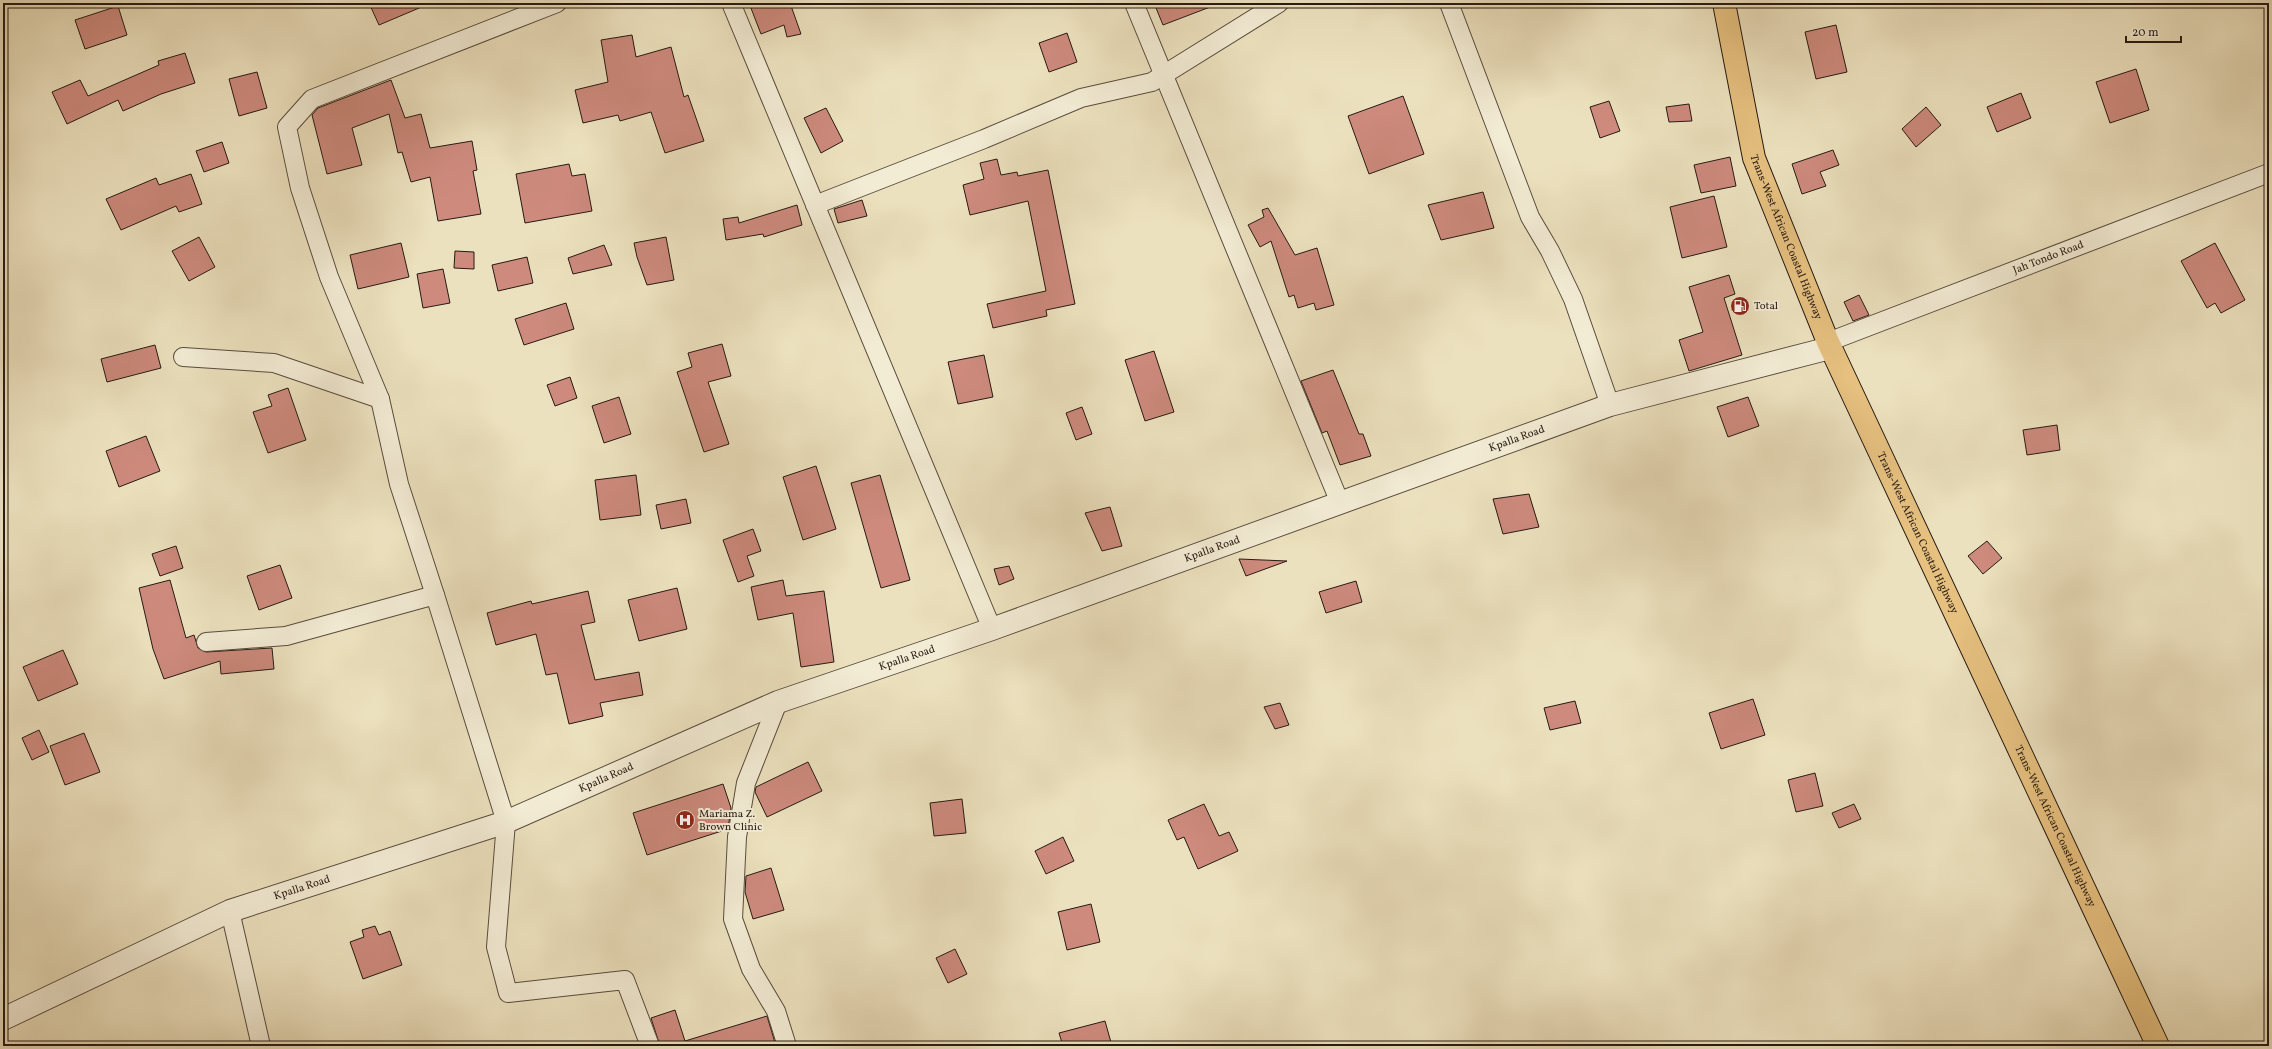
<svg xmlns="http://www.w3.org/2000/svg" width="2272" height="1049" viewBox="0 0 2272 1049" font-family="Vollkorn,serif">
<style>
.building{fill:#cd8a7d;stroke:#271a12}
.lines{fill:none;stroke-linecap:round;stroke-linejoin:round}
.minor-casing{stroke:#584c3d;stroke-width:20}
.tertiary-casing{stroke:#584c3d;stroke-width:24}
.trunk-casing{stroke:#271a12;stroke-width:24}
.minor{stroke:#f3ecd5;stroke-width:18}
.tertiary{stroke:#f3ecd5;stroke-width:22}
.trunk{stroke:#e6c07f;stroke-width:22}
.labels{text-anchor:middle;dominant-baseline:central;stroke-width:4;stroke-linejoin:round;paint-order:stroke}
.street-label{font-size:11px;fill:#271a12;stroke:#f3ecd5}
.poi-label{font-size:11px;fill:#271a12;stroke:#f3ecd5;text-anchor:start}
</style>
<rect width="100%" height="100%" fill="#ece1be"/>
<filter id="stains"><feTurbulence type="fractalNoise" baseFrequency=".005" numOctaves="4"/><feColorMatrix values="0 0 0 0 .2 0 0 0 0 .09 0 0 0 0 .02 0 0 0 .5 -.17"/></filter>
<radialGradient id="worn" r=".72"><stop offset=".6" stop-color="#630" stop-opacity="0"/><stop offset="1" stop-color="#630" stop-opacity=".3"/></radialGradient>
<path class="building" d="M 369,3 L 431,3 L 379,25 Z
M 749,3 L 790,3 L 801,34 L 787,37 L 784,25 L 761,34 Z
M 1154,3 L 1218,3 L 1218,4 L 1163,25 Z
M 118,6 L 127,35 L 85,49 L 75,20 Z
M 1836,25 L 1847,72 L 1816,79 L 1805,32 Z
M 1067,33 L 1077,62 L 1049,72 L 1039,43 Z
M 632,35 L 636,57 L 671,47 L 684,97 L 688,95 L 704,141 L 665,153 L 651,112 L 620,121 L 618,115 L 583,123 L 575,90 L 608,82 L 601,40 Z
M 185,53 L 195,83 L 161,94 L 123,111 L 118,100 L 67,124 L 52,92 L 80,80 L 88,96 L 159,65 L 158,61 Z
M 2136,69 L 2149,110 L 2110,123 L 2096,82 Z
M 257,72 L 267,108 L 239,116 L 229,79 Z
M 391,80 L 405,118 L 421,114 L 430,148 L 472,141 L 477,170 L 473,171 L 481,214 L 438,221 L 430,177 L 411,182 L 402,152 L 398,153 L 389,114 L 352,128 L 362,165 L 327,174 L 312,115 L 318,108 Z
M 2021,93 L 2031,118 L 1997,132 L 1987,107 Z
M 1403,96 L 1424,154 L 1369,174 L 1348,116 Z
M 1609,101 L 1620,131 L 1600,138 L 1590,107 Z
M 1689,104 L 1692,121 L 1669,122 L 1666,107 Z
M 1926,107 L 1941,125 L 1916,147 L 1902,129 Z
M 826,108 L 843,141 L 821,153 L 804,118 Z
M 222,142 L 229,163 L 204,172 L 196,151 Z
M 1833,150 L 1839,165 L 1820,172 L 1826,186 L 1802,194 L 1792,164 Z
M 1730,157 L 1736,186 L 1701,193 L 1694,165 Z
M 997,159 L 1001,175 L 1017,172 L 1018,176 L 1048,170 L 1075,304 L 1046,310 L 1047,316 L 993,328 L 987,304 L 1046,291 L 1028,201 L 970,215 L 963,185 L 984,179 L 980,163 Z
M 569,164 L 572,176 L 585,174 L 592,211 L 525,223 L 516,174 Z
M 191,174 L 202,204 L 179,212 L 176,206 L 121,230 L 106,199 L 156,178 L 159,185 Z
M 1483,192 L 1494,228 L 1441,240 L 1428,205 Z
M 1714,196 L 1727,247 L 1682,258 L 1670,207 Z
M 862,200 L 867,216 L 838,223 L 834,209 Z
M 797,205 L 802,225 L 764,237 L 763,234 L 726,240 L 723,219 L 738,217 L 739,223 Z
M 1268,208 L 1295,255 L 1317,248 L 1334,305 L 1316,310 L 1314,303 L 1298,308 L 1294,295 L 1289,297 L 1271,241 L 1260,247 L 1248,225 L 1264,217 L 1262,210 Z
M 199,237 L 215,267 L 189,281 L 172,251 Z
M 666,237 L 674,280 L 647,285 L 637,257 L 634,243 Z
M 401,243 L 409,277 L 358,289 L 350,255 Z
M 2215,243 L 2245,300 L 2221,313 L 2215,303 L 2207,308 L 2181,261 Z
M 604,245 L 612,265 L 573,274 L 568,258 Z
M 455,251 L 474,252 L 474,269 L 454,268 Z
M 527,257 L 533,283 L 498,291 L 492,265 Z
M 443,269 L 450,303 L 423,308 L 417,274 Z
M 1729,275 L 1735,294 L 1724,298 L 1742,355 L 1689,371 L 1679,340 L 1703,332 L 1689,287 Z
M 1859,295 L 1869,315 L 1853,321 L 1844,302 Z
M 566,303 L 574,329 L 524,345 L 515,319 Z
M 722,344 L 731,376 L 708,382 L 729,444 L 704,452 L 677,372 L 692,367 L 688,353 Z
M 155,345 L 161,368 L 107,382 L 101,359 Z
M 1154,351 L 1174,412 L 1145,421 L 1125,360 Z
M 984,355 L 993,397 L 958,404 L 948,362 Z
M 1333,370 L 1359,434 L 1363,434 L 1371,456 L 1340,465 L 1327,431 L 1322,433 L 1301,381 Z
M 570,377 L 577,398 L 555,406 L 547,385 Z
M 288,388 L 306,440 L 268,453 L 253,412 L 272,406 L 268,395 Z
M 619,397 L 631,434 L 604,443 L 592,406 Z
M 1748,397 L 1759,426 L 1728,437 L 1717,407 Z
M 1082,407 L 1092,434 L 1076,440 L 1066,413 Z
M 2057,425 L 2060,450 L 2027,455 L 2023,430 Z
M 146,436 L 160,471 L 119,487 L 106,451 Z
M 816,466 L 836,529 L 803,540 L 783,477 Z
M 636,475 L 641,515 L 600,520 L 595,480 Z
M 880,475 L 910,580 L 881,588 L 851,483 Z
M 1529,494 L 1539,527 L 1503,534 L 1493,499 Z
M 686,499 L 691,523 L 661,529 L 656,505 Z
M 1110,507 L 1122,546 L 1102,551 L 1085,513 Z
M 753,529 L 761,551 L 747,556 L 754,576 L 738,582 L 723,540 Z
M 1987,541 L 2002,558 L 1983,574 L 1968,556 Z
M 176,546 L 183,568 L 160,576 L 152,554 Z
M 1239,559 L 1287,561 L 1246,576 Z
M 280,565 L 292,598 L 259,610 L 247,576 Z
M 1009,566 L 1014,579 L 999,585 L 994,569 Z
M 170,580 L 186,638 L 194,635 L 198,648 L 206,652 L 272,648 L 274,669 L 221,674 L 220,661 L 164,679 L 153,649 L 139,588 Z
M 783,580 L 786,596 L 824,591 L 834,662 L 801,667 L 793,613 L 758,620 L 751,587 Z
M 1356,581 L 1362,602 L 1326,613 L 1319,592 Z
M 677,588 L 687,629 L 639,641 L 628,600 Z
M 588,591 L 595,622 L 581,625 L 595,680 L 639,672 L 643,695 L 600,703 L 603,716 L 569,724 L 557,673 L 546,675 L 536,634 L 496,645 L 487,613 L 531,601 L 532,604 Z
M 63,650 L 78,684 L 38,701 L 23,667 Z
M 1753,699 L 1765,735 L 1721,749 L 1709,713 Z
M 1575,701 L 1581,723 L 1550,730 L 1544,708 Z
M 1280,703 L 1289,725 L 1275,729 L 1264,707 Z
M 39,730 L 49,752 L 32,760 L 22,738 Z
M 84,733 L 100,772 L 65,785 L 50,746 Z
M 808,762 L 822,791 L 767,817 L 755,792 L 756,787 Z
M 1815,773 L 1823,806 L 1796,812 L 1788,780 Z
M 723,784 L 731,808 L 728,829 L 647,855 L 633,813 Z
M 962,799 L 966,833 L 934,836 L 930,803 Z
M 1204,804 L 1219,836 L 1229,832 L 1238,851 L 1198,869 L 1184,837 L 1177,840 L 1168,820 Z
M 1854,804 L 1861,819 L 1839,828 L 1832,813 Z
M 1063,837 L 1074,861 L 1046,874 L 1035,851 Z
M 771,868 L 784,910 L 753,919 L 745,892 L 746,876 Z
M 1091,904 L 1100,942 L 1067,950 L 1058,912 Z
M 375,926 L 379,935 L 390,931 L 402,965 L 363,979 L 350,942 L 364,937 L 362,930 Z
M 955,949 L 967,974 L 948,983 L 936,958 Z
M 675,1010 L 685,1041 L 767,1016 L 776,1046 L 660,1046 L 651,1018 Z
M 1105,1021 L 1112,1046 L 1063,1046 L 1059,1033 Z"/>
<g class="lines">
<defs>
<g id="minor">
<path d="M 731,3 L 992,629"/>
<path d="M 1134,3 L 1340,503"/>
<path d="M 1449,3 L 1530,217 L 1550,251 L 1573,299 L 1610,405"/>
<path d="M 815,205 L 984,139 L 1081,98 L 1152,82 L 1279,3"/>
<path id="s1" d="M 1828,342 L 2269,173"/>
<path d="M 183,357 L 274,363 L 380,399 L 399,484 L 435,595"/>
<path d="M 380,399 L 329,277 L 300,188 L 287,127 L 312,99 L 557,3"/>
<path d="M 206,642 L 286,636 L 435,595 L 506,822 L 496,947 L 508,993 L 625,980 L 650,1046"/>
<path d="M 778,702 L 746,783 L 737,837 L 733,919 L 751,969 L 776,1011 L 787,1046"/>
<path d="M 230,911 L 261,1046"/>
</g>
<g id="tertiary">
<path id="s2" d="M 3,1019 L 230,911 L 506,822 L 778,702 L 992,629 L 1610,405 L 1830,348"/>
</g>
<g id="trunk">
<path id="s3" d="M 1724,3 L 1754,158 L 1828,342 L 2158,1046"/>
</g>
</defs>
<use href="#minor" class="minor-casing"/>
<use href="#tertiary" class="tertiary-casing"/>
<use href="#trunk" class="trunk-casing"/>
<use href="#minor" class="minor"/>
<use href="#tertiary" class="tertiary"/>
<use href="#trunk" class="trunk"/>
</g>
<defs>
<symbol id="fuel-disc" viewBox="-11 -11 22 22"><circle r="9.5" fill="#8f2418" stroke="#f3ecd5"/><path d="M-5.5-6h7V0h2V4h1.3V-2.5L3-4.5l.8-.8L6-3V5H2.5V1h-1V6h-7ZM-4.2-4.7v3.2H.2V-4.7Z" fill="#fff"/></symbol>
<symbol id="hospital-disc" viewBox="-11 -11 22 22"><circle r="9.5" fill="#8f2418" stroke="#f3ecd5"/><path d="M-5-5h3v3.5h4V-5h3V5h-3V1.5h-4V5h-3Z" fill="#fff"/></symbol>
</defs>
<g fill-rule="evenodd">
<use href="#fuel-disc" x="1729" y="295" width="22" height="22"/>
<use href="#hospital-disc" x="674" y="809" width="22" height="22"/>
</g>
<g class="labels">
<g class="street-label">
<text stroke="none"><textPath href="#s3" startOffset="243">Trans-West African Coastal Highway</textPath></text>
<text stroke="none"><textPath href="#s1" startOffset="236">Jah Tondo Road</textPath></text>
<text stroke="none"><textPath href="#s2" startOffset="1623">Kpalla Road</textPath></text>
<text stroke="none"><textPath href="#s3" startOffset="567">Trans-West African Coastal Highway</textPath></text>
<text stroke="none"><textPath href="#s2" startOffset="1299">Kpalla Road</textPath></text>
<text stroke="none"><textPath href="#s2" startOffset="975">Kpalla Road</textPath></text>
<text stroke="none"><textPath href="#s2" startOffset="651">Kpalla Road</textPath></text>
<text stroke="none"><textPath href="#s3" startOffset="891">Trans-West African Coastal Highway</textPath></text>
<text stroke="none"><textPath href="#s2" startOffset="327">Kpalla Road</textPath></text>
</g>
<g class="poi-label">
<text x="1754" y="306">Total</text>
<text x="699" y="814">Mariama Z.<tspan x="699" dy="13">Brown Clinic</tspan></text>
</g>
</g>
<rect width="2272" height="1049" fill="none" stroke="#ece1be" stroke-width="16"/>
<rect x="4" y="4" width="2264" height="1041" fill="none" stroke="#271a12" stroke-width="2"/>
<rect x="8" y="8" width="2256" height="1033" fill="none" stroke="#271a12"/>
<path d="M2126 36v6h55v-6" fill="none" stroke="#271a12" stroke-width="2"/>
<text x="2132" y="36" font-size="12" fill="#271a12" stroke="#f3ecd5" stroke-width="3" paint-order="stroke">20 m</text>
<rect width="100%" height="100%" filter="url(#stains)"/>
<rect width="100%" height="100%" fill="url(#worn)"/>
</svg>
